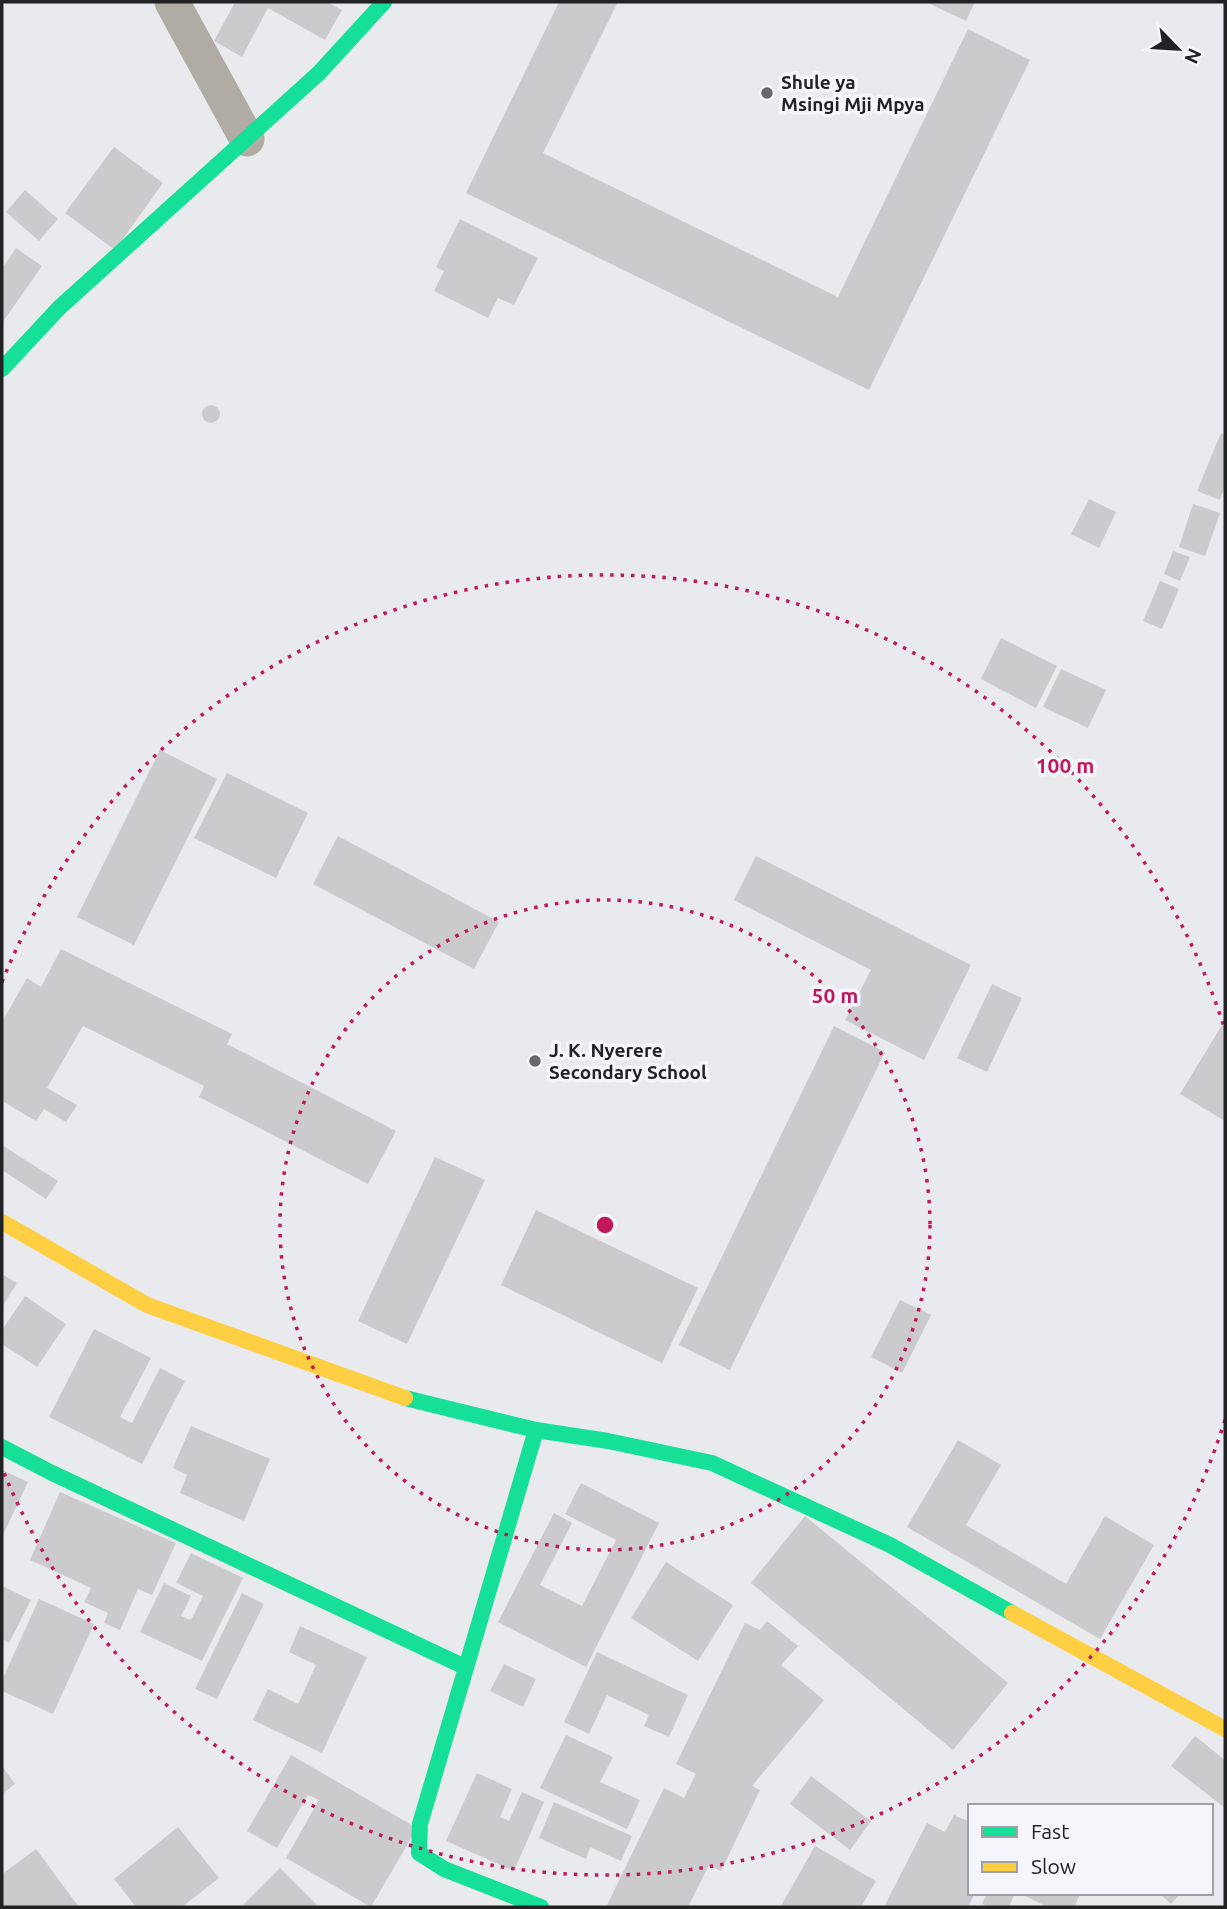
<svg xmlns="http://www.w3.org/2000/svg" width="1227" height="1909" viewBox="0 0 1227 1909" font-family="Ubuntu,sans-serif">
<style>
.building{fill:#cbcbcd}
.lines{fill:none;stroke-linecap:round;stroke-linejoin:round}
.street{stroke:#b0aca4;stroke-width:35}
.fast{stroke:#16e098;stroke-width:16}
.slow{stroke:#ffcf43;stroke-width:16}
.ring{fill:none;stroke:#c2185b;stroke-width:3.5;stroke-dasharray:3.5 7}
.poi-dot{fill:#67686a;stroke:#f5f6fc;stroke-width:2.5}
.labels{text-anchor:middle;dominant-baseline:central;stroke-width:7;stroke-linejoin:round;paint-order:stroke}
.poi-label{font-size:19px;font-weight:bold;fill:#212224;stroke:#f5f6fc;text-anchor:start}
.centre{fill:#c2185b;stroke:#f5f6fc;stroke-width:3.5}
.ring-label{font-size:21px;text-anchor:middle;font-weight:bold;fill:#c2185b;stroke:#f5f6fc;stroke-width:7;stroke-linejoin:round;paint-order:stroke}
</style>
<rect width="100%" height="100%" fill="#e9eaed"/>
<path class="building" d="M 235,2 L 327,2 L 342,10 L 325,40 L 268,8 L 242,57 L 214,41 Z
M 559,2 L 618,2 L 543,153 L 838,297 L 968,29 L 1030,60 L 869,390 L 466,193 Z
M 926,2 L 975,2 L 966,21 Z
M 114,147 L 163,183 L 115,250 L 65,213 Z
M 25,190 L 58,219 L 39,241 L 6,212 Z
M 460,219 L 538,258 L 514,305 L 498,298 L 488,318 L 434,291 L 444,271 L 436,267 Z
M 16,248 L 42,266 L 2,323 L 2,269 Z
M202 414a9 9 0 1 1 18 0a9 9 0 1 1-18 0Z
M 1221,433 L 1225,435 L 1225,486 L 1220,500 L 1197,491 Z
M 1089,499 L 1116,512 L 1099,548 L 1071,534 Z
M 1193,504 L 1220,513 L 1205,556 L 1179,547 Z
M 1173,551 L 1190,557 L 1180,581 L 1164,574 Z
M 1160,581 L 1179,589 L 1162,629 L 1143,621 Z
M 1001,638 L 1057,666 L 1036,708 L 981,679 Z
M 1061,669 L 1106,690 L 1088,728 L 1043,707 Z
M 160,750 L 217,779 L 134,945 L 77,917 Z
M 227,773 L 308,813 L 276,878 L 194,838 Z
M 338,836 L 499,922 L 474,969 L 313,884 Z
M 756,856 L 971,965 L 924,1060 L 845,1020 L 871,970 L 734,900 Z
M 61,949 L 232,1034 L 227,1044 L 396,1131 L 368,1184 L 199,1097 L 204,1086 L 83,1026 L 47,1088 L 77,1105 L 66,1122 L 44,1109 L 36,1121 L 2,1101 L 2,1022 L 27,978 L 41,987 Z
M 992,984 L 1022,998 L 987,1072 L 957,1058 Z
M 1222,1025 L 1225,1027 L 1225,1121 L 1180,1094 Z
M 834,1026 L 885,1052 L 730,1370 L 679,1345 Z
M 2,1145 L 58,1181 L 46,1199 L 2,1170 Z
M 435,1157 L 485,1180 L 407,1344 L 358,1321 Z
M 536,1210 L 698,1288 L 662,1363 L 501,1285 Z
M 2,1274 L 17,1283 L 2,1307 Z
M 25,1296 L 66,1324 L 37,1367 L 2,1344 L 2,1330 Z
M 900,1300 L 931,1315 L 902,1373 L 871,1357 Z
M 94,1329 L 151,1358 L 120,1417 L 132,1423 L 160,1368 L 185,1381 L 142,1464 L 49,1417 Z
M 191,1426 L 270,1459 L 244,1521 L 180,1493 L 187,1475 L 173,1468 Z
M 958,1440 L 1001,1465 L 966,1525 L 1066,1584 L 1105,1516 L 1154,1545 L 1100,1639 L 907,1527 Z
M 2,1470 L 28,1482 L 2,1537 Z
M 581,1483 L 659,1523 L 586,1667 L 498,1622 L 554,1513 L 572,1523 L 540,1585 L 582,1606 L 616,1540 L 565,1514 Z
M 60,1492 L 176,1543 L 152,1595 L 138,1589 L 120,1630 L 104,1623 L 108,1613 L 84,1602 L 91,1588 L 30,1560 Z
M 805,1516 L 1008,1683 L 953,1750 L 751,1583 Z
M 191,1553 L 243,1578 L 202,1661 L 140,1632 L 164,1583 L 191,1596 L 181,1616 L 191,1620 L 203,1596 L 176,1583 Z
M 666,1562 L 733,1605 L 698,1661 L 631,1618 Z
M 2,1586 L 31,1600 L 9,1643 L 2,1639 Z
M 242,1593 L 264,1604 L 217,1699 L 195,1689 Z
M 39,1599 L 94,1624 L 53,1714 L 2,1691 L 2,1680 Z
M 767,1621 L 798,1646 L 781,1665 L 824,1700 L 752,1786 L 760,1790 L 721,1871 L 709,1865 L 688,1907 L 613,1907 L 607,1905 L 664,1788 L 684,1798 L 696,1774 L 676,1764 L 745,1623 L 760,1630 Z
M 300,1626 L 367,1657 L 322,1753 L 253,1720 L 268,1689 L 298,1704 L 316,1665 L 289,1652 Z
M 597,1652 L 688,1695 L 669,1737 L 644,1726 L 649,1715 L 607,1695 L 589,1734 L 564,1722 Z
M 504,1664 L 536,1679 L 523,1707 L 490,1691 Z
M 566,1735 L 613,1757 L 600,1782 L 640,1800 L 627,1829 L 540,1788 Z
M 1195,1736 L 1225,1760 L 1225,1808 L 1171,1766 Z
M 291,1755 L 417,1828 L 371,1907 L 286,1858 L 319,1800 L 308,1795 L 277,1848 L 247,1831 Z
M 2,1766 L 15,1784 L 2,1794 Z
M 477,1773 L 512,1789 L 500,1817 L 509,1821 L 522,1792 L 544,1802 L 514,1871 L 446,1841 Z
M 811,1776 L 871,1821 L 850,1850 L 790,1804 Z
M 554,1802 L 632,1836 L 621,1861 L 590,1847 L 586,1859 L 539,1838 Z
M 954,1815 L 970,1822 L 970,1893 L 975,1893 L 968,1907 L 884,1907 L 927,1823 L 945,1832 Z
M 178,1827 L 219,1878 L 182,1907 L 136,1907 L 114,1879 Z
M 815,1846 L 876,1881 L 861,1907 L 781,1906 Z
M 36,1849 L 79,1907 L 3,1907 L 2,1874 Z
M 280,1868 L 319,1907 L 241,1907 Z
M 987,1893 L 1015,1893 L 1009,1907 L 989,1907 L 982,1904 Z
M 1019,1893 L 1081,1893 L 1074,1907 L 1048,1907 Z
M 1159,1893 L 1181,1893 L 1171,1904 Z"/>
<g class="lines">
<path class="street" d="M 172,2 L 247,139"/>
<path class="fast" d="M 2,369 L 59,308 L 319,73 L 384,2
M 405,1398 L 536,1430 L 608,1441 L 712,1463 L 890,1545 L 1012,1613
M 536,1430 L 420,1824 L 419,1853 L 444,1869 L 541,1907
M 2,1447 L 52,1473 L 465,1667"/>
<path class="slow" d="M 2,1222 L 147,1305 L 405,1398
M 1012,1613 L 1225,1729"/>
</g>
<g class="ring">
<circle cx="605" cy="1225" r="325"/>
<path d="M1225 1420A650 650 0 0 1 2 1468M2 982A650 650 0 0 1 1225 1030"/>
</g>
<g class="poi-dot">
<circle cx="767" cy="93" r="7"/>
<circle cx="535" cy="1061" r="7"/>
</g>
<g class="labels">
<g class="poi-label">
<text x="781" y="82">Shule ya<tspan x="781" dy="22">Msingi Mji Mpya</tspan></text>
<text x="549" y="1050">J. K. Nyerere<tspan x="549" dy="22">Secondary School</tspan></text>
</g>
</g>
<circle cx="605" cy="1225" r="10" class="centre"/>
<g class="ring-label">
<text x="1065" y="773">100 m</text>
<text x="835" y="1003">50 m</text>
</g>
<rect width="1227" height="1909" fill="none" stroke="#212224" stroke-width="7"/>
<rect x="968" y="1804" width="245" height="91" fill="#f5f6fc" stroke="#a0a1a6" stroke-width="2"/>
<rect x="982" y="1827" width="35" height="10" fill="#16e098" stroke="#a0a1a6" stroke-width="2"/>
<text x="1031" y="1839" font-size="21" fill="#212224">Fast</text>
<rect x="982" y="1862" width="35" height="10" fill="#ffcf43" stroke="#a0a1a6" stroke-width="2"/>
<text x="1031" y="1874" font-size="21" fill="#212224">Slow</text>
<g transform="translate(1178 49) rotate(115)" stroke="#f5f6fc" stroke-width="5" paint-order="stroke">
<path d="M0-5L12 26L0 18L-12 26Z" fill="#212224"/>
<text y="-10" font-size="19" font-weight="bold" text-anchor="middle" fill="#212224">N</text>
</g>
</svg>
